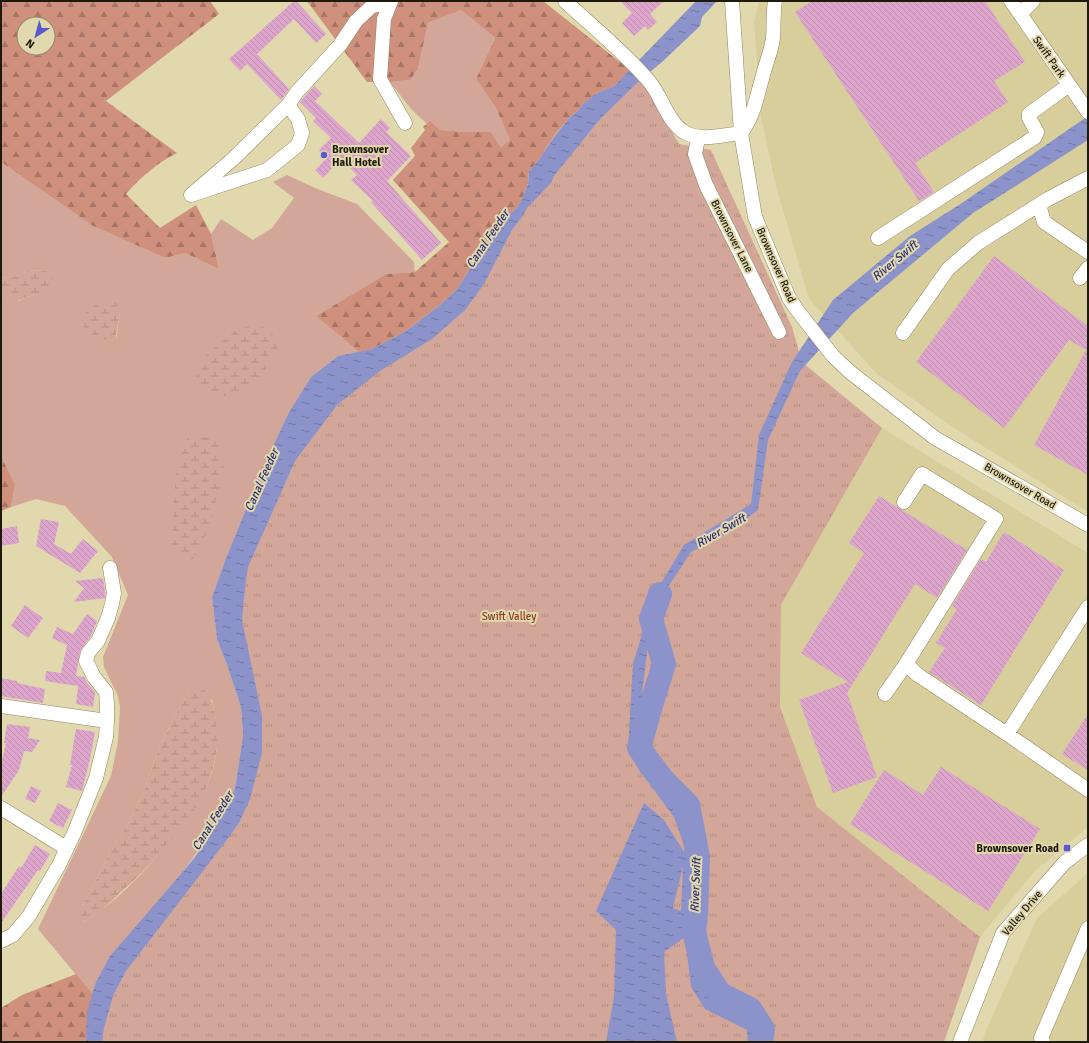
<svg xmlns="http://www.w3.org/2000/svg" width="1089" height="1043" viewBox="0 0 1089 1043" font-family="Signika,sans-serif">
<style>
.built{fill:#d8ce9c}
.grass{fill:#d2a698;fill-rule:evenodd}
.forest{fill:url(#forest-firs);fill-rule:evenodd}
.wetland{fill:url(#wetland-marsh)}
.park{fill:url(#park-tufts)}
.water{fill:url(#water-ripples);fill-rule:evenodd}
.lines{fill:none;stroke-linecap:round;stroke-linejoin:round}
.river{stroke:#8b93ca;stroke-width:24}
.building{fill:url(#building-back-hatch)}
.minor-casing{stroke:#8e865e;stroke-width:15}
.minor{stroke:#fff;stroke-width:14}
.poi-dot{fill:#5859d1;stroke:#e1d8ae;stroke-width:1.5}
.labels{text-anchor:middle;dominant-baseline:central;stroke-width:4;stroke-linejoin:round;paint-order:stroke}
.street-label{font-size:11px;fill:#1e1a0b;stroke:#e1d8ae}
.poi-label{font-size:11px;font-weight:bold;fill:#1e1a0b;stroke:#e1d8ae;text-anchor:start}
.park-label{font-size:11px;fill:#8a3d25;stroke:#e1d8ae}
.water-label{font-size:12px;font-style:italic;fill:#2e2f72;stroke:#e1d8ae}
</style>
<defs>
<pattern id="forest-firs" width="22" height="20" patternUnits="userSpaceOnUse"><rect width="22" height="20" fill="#cf907d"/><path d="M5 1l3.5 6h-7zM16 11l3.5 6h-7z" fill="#a77565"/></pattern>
<pattern id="wetland-marsh" width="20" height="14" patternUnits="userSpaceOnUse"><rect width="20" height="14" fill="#d2a698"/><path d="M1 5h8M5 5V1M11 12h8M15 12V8" fill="none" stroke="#b48e82"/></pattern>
<pattern id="park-tufts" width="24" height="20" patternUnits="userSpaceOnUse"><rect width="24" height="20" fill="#d2a698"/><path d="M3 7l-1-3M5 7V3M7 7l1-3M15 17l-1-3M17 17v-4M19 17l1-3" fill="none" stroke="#b48e82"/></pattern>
<pattern id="water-ripples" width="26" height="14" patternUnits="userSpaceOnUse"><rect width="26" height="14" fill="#8b93ca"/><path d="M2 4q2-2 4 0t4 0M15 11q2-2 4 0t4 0" fill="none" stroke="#7177a2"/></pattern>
<pattern id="building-back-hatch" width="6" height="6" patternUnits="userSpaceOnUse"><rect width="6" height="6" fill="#dda5cc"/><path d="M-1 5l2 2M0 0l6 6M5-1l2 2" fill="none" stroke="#bd8dae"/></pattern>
</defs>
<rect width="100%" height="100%" fill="#e1d8ae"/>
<path class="built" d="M 759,1 L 1088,1 L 1088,512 L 951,426 L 876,373 L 809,299 L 776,186 L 761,117 L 754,21 Z
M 882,428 L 1088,553 L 1088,827 L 1036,870 L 980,937 L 817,807 L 780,707 L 781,605 Z
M 1088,873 L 1088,1042 L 982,1042 L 986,1030 L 1037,918 Z"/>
<path class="grass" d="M 461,10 L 495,38 L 476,79 L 496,108 L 510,140 L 501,149 L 491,132 L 465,132 L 440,130 L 430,122 L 427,124 L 411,109 L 390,82 L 410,80 L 418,69 L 428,23 Z
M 1,162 L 93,226 L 165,258 L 185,253 L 219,269 L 211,234 L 221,219 L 253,240 L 272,228 L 294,198 L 273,182 L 287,175 L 315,188 L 357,204 L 414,262 L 415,272 L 386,274 L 316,316 L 359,352 L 338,356 L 311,377 L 289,412 L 264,465 L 226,558 L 212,597 L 217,639 L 227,665 L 241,707 L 243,735 L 236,783 L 233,794 C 214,831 190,863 164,895 C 138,927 105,954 92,994 L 38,929 L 111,776 L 118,742 L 120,707 L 118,696 L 104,667 L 103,657 L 128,595 L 112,557 L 65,506 L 36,499 L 11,507 L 15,484 L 1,456 L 1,290 L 9,299 L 19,301 L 26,297 L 38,294 L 46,271 L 30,270 L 18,275 L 1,278 ZM 120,312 L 116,340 C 101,342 90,335 80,323 ZM 190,691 L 212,700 C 219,728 220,755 208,783 C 204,793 196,802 190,811 C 162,854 128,894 84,922 L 82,906 L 116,842 L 127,826 L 142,796 L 157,754 L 169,728 L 182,702 Z"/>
<path class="forest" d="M 1,1 L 210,1 L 219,14 L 106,101 L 177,153 C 158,162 140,178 126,194 L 160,228 L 196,205 L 211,234 L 219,269 L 185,253 L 165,258 L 93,226 L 1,162 ZM 24,24 L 48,24 L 48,48 L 24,48 Z
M 307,1 L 543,1 L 630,70 L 614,86 L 595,94 L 583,104 L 578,111 L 570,117 L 556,133 L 538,161 L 529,171 L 528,184 L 521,201 L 515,210 L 510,213 L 484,247 L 457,289 L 440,305 L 406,331 L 372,349 L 359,352 L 316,316 L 386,274 L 415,272 L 449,242 L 393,180 L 415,156 L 411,148 L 425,130 L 423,127 L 430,121 L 440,130 L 465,132 L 491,132 L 501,148 L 510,140 L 496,108 L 476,79 L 495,38 L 461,10 L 428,23 L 418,69 L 410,80 L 390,82 L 367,82 Z
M 1,456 L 15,484 L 11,507 L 1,511 Z
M 76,974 L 123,1030 L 142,1042 L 1,1042 L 1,1008 L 22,995 Z"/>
<path class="wetland" d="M 30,270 L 46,271 L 52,276 L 52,283 L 38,294 L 26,297 L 15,302 L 9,299 L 1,290 L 1,278 L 18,275 Z
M 107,302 L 117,303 L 120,312 L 116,335 L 116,340 C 100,342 90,335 80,323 C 87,308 90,305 107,302 Z
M 255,324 C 271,330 276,333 278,350 C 269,364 258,382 244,392 C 241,394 236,395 232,395 C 214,399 206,394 195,380 L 199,367 L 208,353 L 235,331 Z
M 188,435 L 215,438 L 225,462 L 209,528 L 193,559 L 180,557 L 171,552 L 176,472 Z
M 195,687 L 202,687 C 212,697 214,707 216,720 C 222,755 208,792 187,820 C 183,825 179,829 175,834 C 159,855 142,874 121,892 C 112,901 93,919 80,923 L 79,922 L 82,906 L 116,842 L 127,826 L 142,796 L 157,754 L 169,728 L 182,702 L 190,691 Z"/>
<path class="park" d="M 637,78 L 654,100 L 679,144 L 711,150 L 792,327 L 802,362 L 882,428 L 781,605 L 780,707 L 817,807 L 980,937 L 944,1042 L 84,1042 L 98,1013 L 111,974 L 209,849 L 249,768 L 229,602 L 305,419 L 444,313 L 590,114 Z"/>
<path class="water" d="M 696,1 L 717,1 L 702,17 L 700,26 L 662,62 L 639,81 L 600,119 L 554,176 L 551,183 L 527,208 L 522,217 L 512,230 L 484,284 L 465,310 L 432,339 L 380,371 L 337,405 L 295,461 L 248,567 L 245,588 L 242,620 L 262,716 L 262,753 L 250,799 L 239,823 L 223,845 L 126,971 L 113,996 L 104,1028 L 102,1042 L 86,1042 L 87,1014 L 92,994 L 96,982 L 110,956 L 163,895 L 195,857 L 222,814 L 233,794 L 236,783 L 243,735 L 241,707 L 227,665 L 217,639 L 212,597 L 226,558 L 264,465 L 289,412 L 311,377 L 338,356 L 372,349 L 406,331 L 440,305 L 457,289 L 484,247 L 510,213 L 515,210 L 521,201 L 528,184 L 529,171 L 538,161 L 556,134 L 570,117 L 578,111 L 583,104 L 595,94 L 614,86 Z
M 1088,116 L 1088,140 L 973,213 L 853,313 L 800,371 L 768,440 L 758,510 L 719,538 L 691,552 L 666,590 L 650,629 L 636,742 L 642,756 L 683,812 L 694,851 L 691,914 L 696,916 L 694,932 L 689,935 L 698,979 L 713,1001 L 747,1020 L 755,1028 L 755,1042 L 748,1042 L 747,1030 L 705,1009 L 691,987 L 685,937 L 664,952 L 666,994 L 677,1042 L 606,1042 L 614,997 L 616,930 L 596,911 L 644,803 L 664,820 L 684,852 L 685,848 L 674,817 L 639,770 L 628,749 L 633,664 L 654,595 L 684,545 L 751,504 L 759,435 L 792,362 L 833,300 L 910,236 L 962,203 ZM 683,866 L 681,911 L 673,908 Z"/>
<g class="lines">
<path class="river" d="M 660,594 L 651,619 L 664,664 L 650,709 L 639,748 L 662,779 L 688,805 L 698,857 L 696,916 L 694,932 L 703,968 L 720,994 L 750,1009 L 763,1029 L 761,1042"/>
</g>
<path class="building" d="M 294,1 L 296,1 L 326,34 L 316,43 L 294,19 L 257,54 L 289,89 L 281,100 L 247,64 L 240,71 L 229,59 Z
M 620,1 L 664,1 L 650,14 L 657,22 L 648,30 L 645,26 L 634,36 L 622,23 L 632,13 Z
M 812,1 L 985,1 L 1025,62 L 994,81 L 1008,102 L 915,163 L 934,192 L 919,201 L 795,12 Z
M 314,86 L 322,94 L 315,101 L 359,143 L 381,119 L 390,128 L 386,132 L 411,156 L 387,181 L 441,243 L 422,260 L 371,202 L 373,201 L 351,180 L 357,175 L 341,159 L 323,178 L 315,170 L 327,158 L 319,150 L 331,138 L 313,121 L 316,118 L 300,102 Z
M 994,256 L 1088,326 L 1088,475 L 1034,445 L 1086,350 L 1069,340 L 1004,428 L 916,362 Z
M 879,496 L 967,550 L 937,598 L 915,584 L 847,693 L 877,777 L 833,793 L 799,700 L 848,682 L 801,653 L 864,553 L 849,543 Z
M 41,519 L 59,522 L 54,544 L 71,554 L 83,539 L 98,551 L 80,573 L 36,546 Z
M 17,526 L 19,543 L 1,546 L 1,529 Z
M 1004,532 L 1064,570 L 981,705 L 929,672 L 945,648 L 936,643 L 957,609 L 952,606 L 981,559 L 986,562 Z
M 103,578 L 105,593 L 105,598 L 74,602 L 84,588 L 75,581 Z
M 25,605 L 43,618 L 28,638 L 11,626 Z
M 87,614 L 97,621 L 91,636 L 80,651 L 76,676 L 84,677 L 88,684 L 95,692 L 93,707 L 76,704 L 78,686 L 45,681 L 46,671 L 61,673 L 67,645 L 52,638 L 57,627 L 73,634 Z
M 1,678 L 17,681 L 17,683 L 45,689 L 43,703 L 1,696 Z
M 1088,714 L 1088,770 L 1062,754 Z
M 7,724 L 30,727 L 28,738 L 40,740 L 32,752 L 24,751 L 19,770 L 1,797 L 1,765 L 6,743 L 4,743 Z
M 76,729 L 95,732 L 90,759 L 82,791 L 66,787 L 72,765 L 70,765 Z
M 941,767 L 1040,829 L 988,911 L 850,824 L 884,770 L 923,795 Z
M 31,786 L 41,791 L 35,803 L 25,799 Z
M 58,803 L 72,810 L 63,828 L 49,821 Z
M 35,845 L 50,854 L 40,871 L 38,870 L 1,923 L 1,894 L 19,866 L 21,868 Z"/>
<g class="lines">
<defs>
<path id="minor" d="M 391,1 L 384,19 L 380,79 L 405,123
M 565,1 C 593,27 623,51 648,80 C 662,96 667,121 684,132 C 700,142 723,135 741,133
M 732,1 L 741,133 L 755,217 L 789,298 L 797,310 L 833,356 L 850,372 L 935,438 L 1088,525
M 1011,1 L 1088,112
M 1020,14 L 1033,1
M 288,105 L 298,119 L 302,133 L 298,145 L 267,170 L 191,195 L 233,159 L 288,105 L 297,92 L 340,45 L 356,21 L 371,7 L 387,1
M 741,133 C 754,116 756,99 762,79 C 765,65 771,53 773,38 C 774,26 773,13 775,1
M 698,138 L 695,154 L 706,185 L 747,267 L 779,332
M 1039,205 L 1044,222 L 1088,252
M 878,238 L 1035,137 L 1037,132 L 1029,118 L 1029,114 L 1069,85
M 1080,278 L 1088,268
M 903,333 L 948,269 L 978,243 L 1048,199 L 1088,178
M 904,502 L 922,474 L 996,519 L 906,664 L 918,675 L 1007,734 L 1088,790
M 885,694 L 906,664
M 1,706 L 107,721
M 1007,734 L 1088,607
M 1,808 L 66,848
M 1,941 L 13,935 L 29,916 L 59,865 L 75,831 L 96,778 L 106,737 L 107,721 L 107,704 L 106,692 L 94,677 L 86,661 L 88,653 L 98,641 L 108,618 L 112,604 L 114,593 L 110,568
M 960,1042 L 1003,933 L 1065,862 L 1088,845
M 1043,1042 L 1041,1038 L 1088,928"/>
</defs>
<use href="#minor" class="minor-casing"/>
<use href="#minor" class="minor"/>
</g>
<g class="poi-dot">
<circle cx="324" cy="155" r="4"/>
<rect x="1063" y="844" width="8" height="8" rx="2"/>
</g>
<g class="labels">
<g class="street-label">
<text transform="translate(1049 57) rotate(55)">Swift Park</text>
<text transform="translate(732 236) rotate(63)">Brownsover Lane</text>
<text transform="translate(776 265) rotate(66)">Brownsover Road</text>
<text transform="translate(1020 486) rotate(30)">Brownsover Road</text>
<text transform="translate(1022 913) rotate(-50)">Valley Drive</text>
</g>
<g class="poi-label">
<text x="332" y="149">Brownsover<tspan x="332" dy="13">Hall Hotel</tspan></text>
<text x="1059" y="848" text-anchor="end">Brownsover Road</text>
</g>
<g class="park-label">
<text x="509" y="616">Swift Valley</text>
</g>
<g class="water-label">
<text transform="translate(488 239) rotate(-56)">Canal Feeder</text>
<text transform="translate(895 261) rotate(-40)">River Swift</text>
<text transform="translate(262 480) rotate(-66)">Canal Feeder</text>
<text transform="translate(721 531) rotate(-30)">River Swift</text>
<text transform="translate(213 821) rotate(-58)">Canal Feeder</text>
<text transform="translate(696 885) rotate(-88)">River Swift</text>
</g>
</g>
<rect width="1089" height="1043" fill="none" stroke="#1e1a0b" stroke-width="4"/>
<g transform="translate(36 36) rotate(216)"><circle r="19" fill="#e1d8ae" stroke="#938c6d"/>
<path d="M0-3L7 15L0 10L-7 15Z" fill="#5859d1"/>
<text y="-6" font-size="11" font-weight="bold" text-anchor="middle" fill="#1e1a0b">N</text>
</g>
</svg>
